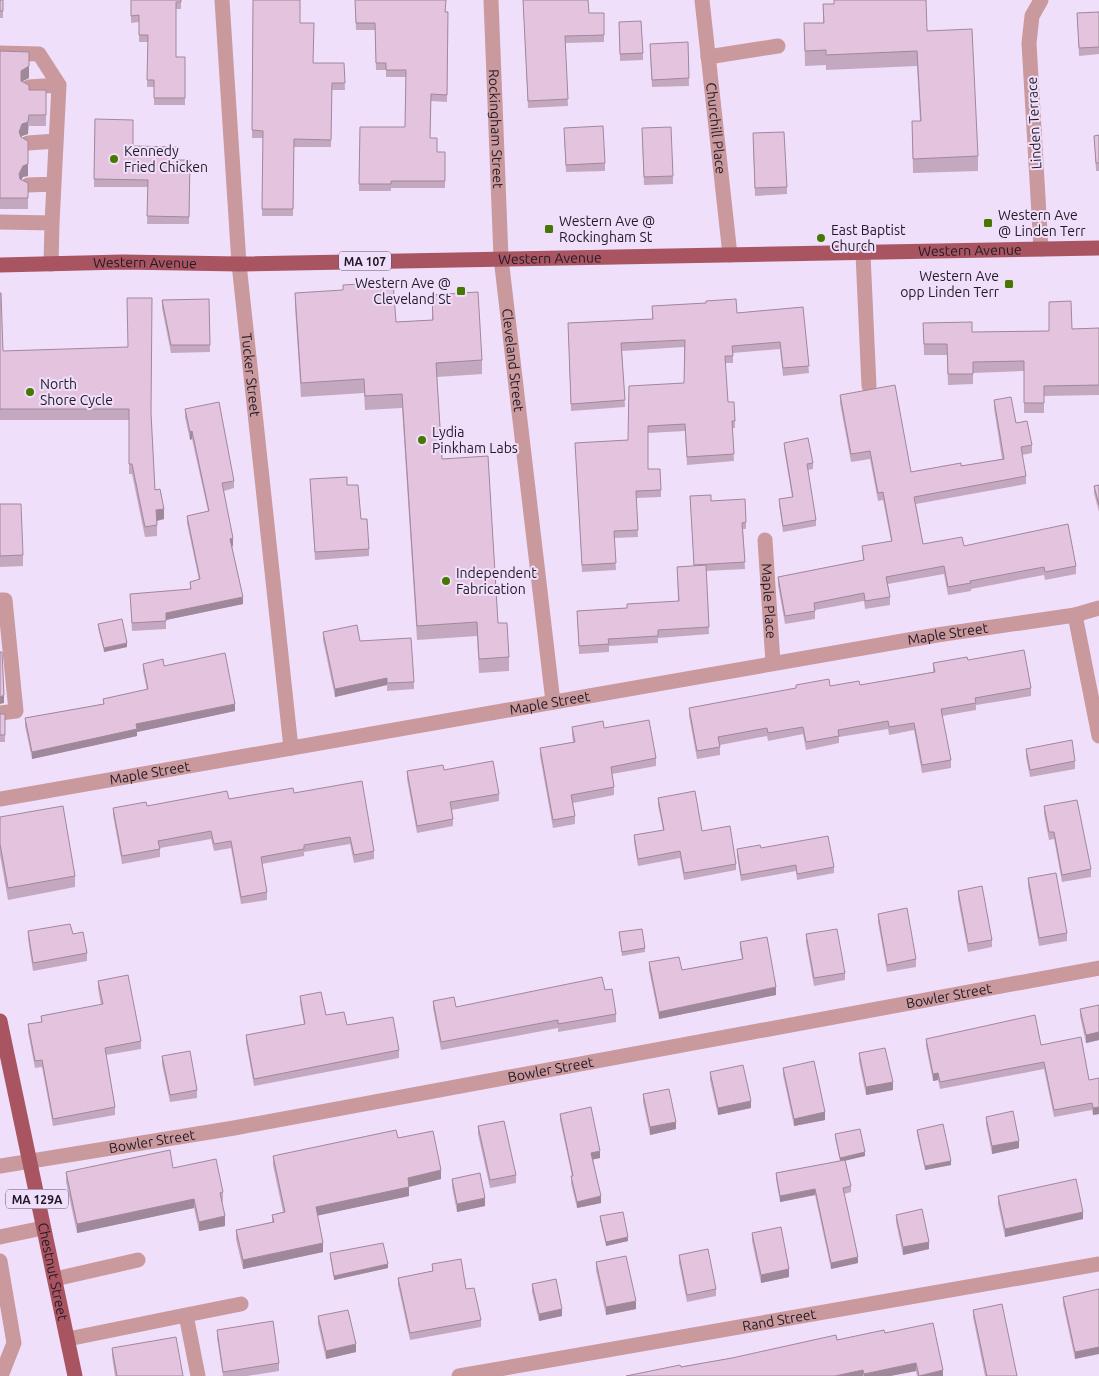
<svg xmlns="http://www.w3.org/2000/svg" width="1099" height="1376" viewBox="0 0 1099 1376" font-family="Ubuntu,sans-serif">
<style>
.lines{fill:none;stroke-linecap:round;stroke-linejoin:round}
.service{stroke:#c9999d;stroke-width:15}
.minor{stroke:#c9999d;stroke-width:15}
.tertiary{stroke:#c9999d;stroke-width:15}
.primary{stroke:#a85561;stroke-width:15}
.wall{fill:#c4a8bf}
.shaded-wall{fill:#a0889b}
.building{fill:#e4c3de;stroke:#a0889b}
.poi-dot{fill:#467700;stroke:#f0dffb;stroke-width:2}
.labels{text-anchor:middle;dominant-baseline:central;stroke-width:4;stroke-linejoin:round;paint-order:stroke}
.shield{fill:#f0dffb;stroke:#605567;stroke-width:1}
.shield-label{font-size:12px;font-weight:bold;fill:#221a27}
.street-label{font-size:14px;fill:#221a27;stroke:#f0dffb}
.poi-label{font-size:14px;fill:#221a27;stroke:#f0dffb;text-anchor:start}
</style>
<rect width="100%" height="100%" fill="#f0dffb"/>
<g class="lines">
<path class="service" d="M 0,53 L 39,54 L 59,85 L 52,223
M 708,57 L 778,46
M 29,87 L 59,85
M 28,143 L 56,141
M 28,185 L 54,184
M 0,222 L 52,223 L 51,264
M 863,254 L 869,386
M 0,600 L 5,600 L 16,711 L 0,713
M 0,1237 L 43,1228
M 0,1261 L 14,1343 L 1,1376
M 55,1279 L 138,1260
M 186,1315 L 241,1304
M 68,1339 L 186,1315 L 198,1376"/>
<g class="minor">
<path id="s1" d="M 222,0 L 239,264 L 291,748"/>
<path id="s2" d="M 491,0 L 501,258 L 553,702"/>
<path id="s3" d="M 702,0 L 730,255"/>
<path d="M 1041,249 L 1029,43 L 1032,16 L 1041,0"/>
<path id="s4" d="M 765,540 L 773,663"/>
<path id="s5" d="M 0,1166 L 234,1128 L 1099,968"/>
<path id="s6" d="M 459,1376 L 1099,1264"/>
</g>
<g class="tertiary">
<path d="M 1075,615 L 1099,736"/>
<path id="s7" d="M 0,799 L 937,635 L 1075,615 L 1099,608"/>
</g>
<g class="primary">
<path id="s8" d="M 0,265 L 123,262 L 239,264 L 1099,248"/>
<path id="s9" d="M 0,1021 L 75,1376"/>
</g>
</g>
<path class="wall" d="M 0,0 L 3,0 L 3,18 L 0,18 Z
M 131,0 L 181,0 L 181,9 L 176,9 L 176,57 L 185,57 L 185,105 L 154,105 L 154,87 L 147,87 L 148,42 L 139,42 L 139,22 L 131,23 Z
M 253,0 L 300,23 L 313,63 L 344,63 L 345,90 L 332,90 L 331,147 L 294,147 L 293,216 L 262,216 L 263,138 L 252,138 Z
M 355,0 L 448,12 L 447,102 L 431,101 L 430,138 L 437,152 L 445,152 L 445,188 L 391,188 L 391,191 L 359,191 L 360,127 L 405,127 L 406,77 L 386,77 L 386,70 L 376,70 L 375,30 L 356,30 Z
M 523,0 L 589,13 L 604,13 L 604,42 L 565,43 L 568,106 L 528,108 Z
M 834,0 L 927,31 L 978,156 L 978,171 L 913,173 L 912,121 L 920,121 L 917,66 L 826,70 L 826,65 L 805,66 L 804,23 L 823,23 L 823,4 L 834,4 Z
M 1099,12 L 1099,54 L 1079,56 L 1077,13 Z
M 619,22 L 643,53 L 643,60 L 620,61 Z
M 688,42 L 689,86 L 652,87 L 650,52 Z
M 0,51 L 29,78 L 23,81 L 29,90 L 46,90 L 46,126 L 29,126 L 28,134 L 22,136 L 21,138 L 28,176 L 23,177 L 21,180 L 28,183 L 28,209 L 0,209 Z
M 95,119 L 133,146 L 177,160 L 190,160 L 189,224 L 147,224 L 148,187 L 94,187 Z
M 564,135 L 605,163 L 605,171 L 566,172 Z
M 642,135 L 673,176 L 673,184 L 644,185 Z
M 1099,135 L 1099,171 L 1096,171 L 1094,136 Z
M 753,141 L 787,187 L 787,194 L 755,196 Z
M 0,293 L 3,351 L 151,415 L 155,490 L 164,519 L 157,521 L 157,536 L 145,537 L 132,474 L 129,474 L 129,420 L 0,420 Z
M 295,293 L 396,322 L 432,320 L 432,295 L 482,360 L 482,374 L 437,377 L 442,459 L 509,657 L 509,671 L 479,673 L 477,636 L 417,640 L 402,408 L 365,410 L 364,393 L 301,397 L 295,307 Z
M 209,299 L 210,352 L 171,353 L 162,308 L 162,300 Z
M 652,306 L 737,313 L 803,307 L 809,373 L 783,376 L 780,349 L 733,353 L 733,363 L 725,363 L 728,402 L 735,421 L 735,428 L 732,428 L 734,461 L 687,465 L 685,431 L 648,433 L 648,469 L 661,490 L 661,497 L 636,498 L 638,537 L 614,538 L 616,570 L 582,572 L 575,443 L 628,440 L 684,383 L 684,347 L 622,351 L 625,407 L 571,411 L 568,323 L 652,319 Z
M 923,323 L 972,332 L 1049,331 L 1072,329 L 1099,328 L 1099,395 L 1044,396 L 1044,413 L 1024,413 L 1024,371 L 973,373 L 973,384 L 948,385 L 947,355 L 924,355 Z
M 840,395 L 911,472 L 961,466 L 1002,459 L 994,408 L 994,400 L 1016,423 L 1032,445 L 1032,453 L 1022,455 L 1026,476 L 1026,484 L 916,504 L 923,544 L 964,546 L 1076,566 L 1076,574 L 1045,580 L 1044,575 L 971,589 L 971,591 L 948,595 L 944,574 L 888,584 L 890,597 L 890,605 L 865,609 L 864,601 L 815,610 L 815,619 L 785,624 L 778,585 L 778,577 L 863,560 L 862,546 L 891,541 L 883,500 L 878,501 L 870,459 L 851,462 L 840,403 Z
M 185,409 L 234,481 L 234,488 L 224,491 L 233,546 L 232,546 L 243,604 L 166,620 L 166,629 L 132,631 L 130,594 L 190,590 L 190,582 L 199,580 L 187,523 L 187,516 L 208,511 L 192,439 L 190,440 L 185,417 Z
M 784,443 L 813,463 L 813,469 L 808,470 L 816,520 L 816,526 L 783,532 L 779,505 L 779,499 L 792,497 L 784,449 Z
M 310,479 L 347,485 L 361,519 L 369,549 L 369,556 L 315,560 Z
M 1099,485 L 1099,512 L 1094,493 L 1094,486 Z
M 690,496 L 711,501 L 746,522 L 746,529 L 743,529 L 745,569 L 706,571 L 709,634 L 658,638 L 658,643 L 609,646 L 609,652 L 579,654 L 577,611 L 627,608 L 678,601 L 677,567 L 694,566 Z
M 0,504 L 23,555 L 23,566 L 0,567 Z
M 98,624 L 127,647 L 104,652 L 98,628 Z
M 323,632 L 360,641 L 414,682 L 414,689 L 387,691 L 387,685 L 335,697 L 323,640 Z
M 968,660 L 1031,688 L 1031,696 L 976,705 L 976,710 L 942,716 L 951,760 L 951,768 L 922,773 L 914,730 L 889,735 L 888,729 L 839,737 L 839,743 L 806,750 L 803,734 L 768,741 L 767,736 L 720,745 L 720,755 L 697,759 L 689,716 L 689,708 L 796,689 L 796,685 L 830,686 L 860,685 L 933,672 L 933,663 Z
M 143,664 L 164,666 L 235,711 L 137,732 L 137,736 L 32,759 L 25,726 L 25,718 L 103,704 L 103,699 L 147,690 L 143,671 Z
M 0,714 L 5,714 L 5,742 L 0,742 Z
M 572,727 L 604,728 L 656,758 L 656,766 L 612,774 L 614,787 L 614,795 L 573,803 L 575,816 L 575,824 L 553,828 L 540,756 L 540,748 L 573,742 L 572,735 Z
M 1026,749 L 1075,761 L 1075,769 L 1030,777 L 1026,757 Z
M 444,770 L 499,794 L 499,801 L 452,810 L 453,819 L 453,826 L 417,833 L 407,779 L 407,771 Z
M 294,793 L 374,851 L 374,859 L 354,863 L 350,844 L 304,852 L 304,856 L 262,864 L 267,892 L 267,900 L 241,904 L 231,848 L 214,851 L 211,839 L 160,848 L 160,857 L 122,864 L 113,815 L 113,808 L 147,806 Z
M 658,798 L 702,831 L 736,864 L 736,870 L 684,880 L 680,858 L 638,866 L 634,842 L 634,835 L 663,830 L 658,805 Z
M 1044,806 L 1091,869 L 1091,877 L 1062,882 L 1054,839 L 1049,840 L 1044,814 Z
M 0,817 L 75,876 L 75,887 L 8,900 L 0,855 Z
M 761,848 L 834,867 L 834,873 L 797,880 L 796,871 L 741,881 L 737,856 L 737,849 Z
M 1028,878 L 1067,933 L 1067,941 L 1039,946 L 1028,886 Z
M 958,891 L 992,940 L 992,947 L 968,952 L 958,899 Z
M 878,914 L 916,959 L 916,967 L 887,972 L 878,922 Z
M 28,931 L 73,934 L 87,953 L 87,961 L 33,971 L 28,939 Z
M 619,932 L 645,948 L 645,952 L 622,956 Z
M 806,934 L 845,973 L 845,980 L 814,986 L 806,942 Z
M 740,942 L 776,995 L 659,1019 L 649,970 L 649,962 L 682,970 L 742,959 L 740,949 Z
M 98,981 L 141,1041 L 141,1049 L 106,1055 L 115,1107 L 115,1115 L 53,1126 L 42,1067 L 35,1068 L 28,1032 L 28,1024 L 41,1022 L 41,1016 L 101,1005 L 98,988 Z
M 605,990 L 616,1014 L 616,1022 L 558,1032 L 558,1028 L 441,1050 L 433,1008 L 433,1001 L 456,1007 Z
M 300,996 L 326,1015 L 399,1050 L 399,1058 L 254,1086 L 246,1042 L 246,1035 L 304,1024 L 300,1003 Z
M 1099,1005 L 1099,1040 L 1086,1043 L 1080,1016 L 1080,1009 Z
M 926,1039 L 1041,1045 L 1089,1080 L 1099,1078 L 1099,1114 L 1093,1115 L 1092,1110 L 1054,1117 L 1044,1069 L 940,1089 L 938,1080 L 933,1081 L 926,1046 Z
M 859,1053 L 893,1090 L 866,1095 L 859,1061 Z
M 162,1056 L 197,1090 L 197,1098 L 170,1102 L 162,1064 Z
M 783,1068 L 825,1120 L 794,1126 L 783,1075 Z
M 710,1072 L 751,1108 L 718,1115 L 710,1080 Z
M 643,1094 L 676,1129 L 650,1135 L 643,1102 Z
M 560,1114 L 600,1158 L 593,1159 L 601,1203 L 577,1208 L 571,1183 L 572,1176 L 560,1120 Z
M 986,1117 L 1019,1148 L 992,1154 L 986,1124 Z
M 478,1126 L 516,1175 L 516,1183 L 490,1188 L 478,1134 Z
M 917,1130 L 951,1165 L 925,1170 L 917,1134 Z
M 835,1134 L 865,1156 L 845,1160 L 851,1186 L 851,1192 L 844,1194 L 858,1263 L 831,1269 L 815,1195 L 780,1202 L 776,1179 L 776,1173 L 840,1161 L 835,1138 Z
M 398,1138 L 441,1179 L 409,1187 L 409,1196 L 317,1215 L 323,1252 L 243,1269 L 236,1239 L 236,1230 L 272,1222 L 272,1215 L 283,1212 L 273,1165 L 273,1156 Z
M 66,1172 L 223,1192 L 223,1201 L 222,1202 L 225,1226 L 199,1231 L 194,1208 L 77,1233 L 66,1182 Z
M 452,1179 L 485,1206 L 457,1212 L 452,1187 Z
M 998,1196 L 1083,1219 L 1005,1237 L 998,1204 Z
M 896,1215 L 929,1249 L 903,1255 L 896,1222 Z
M 600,1216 L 628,1241 L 606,1246 L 600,1220 Z
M 752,1233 L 789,1277 L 761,1283 L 752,1241 Z
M 330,1253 L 388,1268 L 334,1280 L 330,1257 Z
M 679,1255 L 716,1289 L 716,1296 L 687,1302 L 679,1263 Z
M 596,1262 L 636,1309 L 606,1315 L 596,1270 Z
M 432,1264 L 466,1289 L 481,1320 L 481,1327 L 410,1340 L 398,1285 L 398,1278 L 432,1271 Z
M 532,1284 L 562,1316 L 539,1321 L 532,1292 Z
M 1099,1289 L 1075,1359 L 1063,1304 L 1063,1297 Z
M 973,1310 L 1017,1376 L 985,1376 L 973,1317 Z
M 318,1316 L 356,1352 L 326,1359 L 318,1324 Z
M 217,1330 L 279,1363 L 279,1371 L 247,1376 L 223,1376 L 217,1338 Z
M 885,1333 L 943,1376 L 917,1376 L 916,1371 L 890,1376 L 626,1376 L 837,1340 Z
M 112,1348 L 183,1376 L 115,1376 L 112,1356 Z"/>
<path class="shaded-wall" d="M 29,52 L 29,78 L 21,82 L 21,71 Z
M 28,122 L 28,134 L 22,136 L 19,143 L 19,132 L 22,124 Z
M 28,141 L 28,176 L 23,177 L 19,185 L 19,174 Z
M 192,431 L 192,439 L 190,440 L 190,432 Z
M 164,509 L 164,519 L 156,521 L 156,510 Z
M 233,538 L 233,546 L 230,547 L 230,539 Z
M 243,597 L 243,604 L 166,620 L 166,613 Z
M 127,643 L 127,647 L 104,652 L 104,648 Z
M 387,678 L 387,685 L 335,697 L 335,689 Z
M 4,695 L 4,703 L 0,704 L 0,697 Z
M 235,704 L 235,711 L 137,732 L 137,736 L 32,759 L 32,752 L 136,724 Z
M 776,987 L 776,995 L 659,1019 L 659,1012 Z
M 1099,1032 L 1099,1040 L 1086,1043 L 1086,1035 Z
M 938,1073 L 938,1080 L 933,1081 L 933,1074 Z
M 893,1082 L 893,1090 L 866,1095 L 866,1087 Z
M 751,1101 L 751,1108 L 718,1115 L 718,1108 Z
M 1099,1107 L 1099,1114 L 1093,1115 L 1093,1108 Z
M 825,1112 L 825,1120 L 794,1126 L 794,1119 Z
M 676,1122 L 676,1129 L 650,1135 L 650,1127 Z
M 1019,1141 L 1019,1148 L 992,1154 L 992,1146 Z
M 600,1151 L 600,1158 L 591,1160 L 591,1153 Z
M 865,1152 L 865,1156 L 840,1162 L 840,1158 Z
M 951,1161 L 951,1165 L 925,1170 L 925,1166 Z
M 441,1170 L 441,1179 L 408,1187 L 408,1178 Z
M 409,1187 L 409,1196 L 316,1216 L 316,1207 Z
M 815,1189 L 815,1195 L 780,1202 L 780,1196 Z
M 601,1196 L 601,1203 L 577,1208 L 577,1202 Z
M 485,1198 L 485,1206 L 457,1212 L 457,1204 Z
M 194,1199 L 194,1208 L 77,1233 L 77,1224 Z
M 1083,1212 L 1083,1219 L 1005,1237 L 1005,1229 Z
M 225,1216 L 225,1226 L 199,1231 L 199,1222 Z
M 628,1237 L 628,1241 L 606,1246 L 606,1242 Z
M 929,1242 L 929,1249 L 903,1255 L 903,1247 Z
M 323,1243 L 323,1252 L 243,1269 L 243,1260 Z
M 858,1257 L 858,1263 L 831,1269 L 831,1263 Z
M 388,1264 L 388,1268 L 334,1280 L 334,1276 Z
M 789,1269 L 789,1277 L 761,1283 L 761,1275 Z
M 636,1301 L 636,1309 L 606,1315 L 606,1307 Z
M 562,1309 L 562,1316 L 539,1321 L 539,1314 Z
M 356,1344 L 356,1352 L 326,1359 L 326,1351 Z
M 1099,1347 L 1099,1354 L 1075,1359 L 1075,1352 Z
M 916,1363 L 916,1371 L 890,1376 L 864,1376 L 864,1374 Z
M 863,1370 L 863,1376 L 835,1376 Z
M 943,1370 L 943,1376 L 919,1376 Z"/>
<path class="building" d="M 0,0 L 3,0 L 3,11 L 0,11 Z
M 131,0 L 181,0 L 181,2 L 176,2 L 176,57 L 185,57 L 185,98 L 154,98 L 154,80 L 147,80 L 148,35 L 139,35 L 139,15 L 131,16 Z
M 253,0 L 300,0 L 300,23 L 314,23 L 313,63 L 344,63 L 345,83 L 332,83 L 331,140 L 294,139 L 293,209 L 262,209 L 263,131 L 252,130 Z
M 355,0 L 446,0 L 445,12 L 448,12 L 447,95 L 431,94 L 430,138 L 437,138 L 437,152 L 445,152 L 445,181 L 391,181 L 391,184 L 359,184 L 360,127 L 405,127 L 406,70 L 386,70 L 386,63 L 376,63 L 375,23 L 356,23 Z
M 523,0 L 588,0 L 589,13 L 604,13 L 604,35 L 565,36 L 568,99 L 528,101 Z
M 834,0 L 926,0 L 927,31 L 972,29 L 978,156 L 913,159 L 912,121 L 921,121 L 917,51 L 826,55 L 826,50 L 805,51 L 804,23 L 824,23 L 823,4 L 834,4 Z
M 1099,12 L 1099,47 L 1079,48 L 1077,13 Z
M 641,21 L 643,53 L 620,54 L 619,22 Z
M 688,42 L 689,78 L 652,80 L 650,44 Z
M 0,51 L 29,52 L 29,66 L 21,71 L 21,81 L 29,85 L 29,90 L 46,90 L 46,115 L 29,115 L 28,122 L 22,124 L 19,132 L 21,137 L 28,141 L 28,164 L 23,166 L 19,174 L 20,179 L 28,183 L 28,198 L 0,198 Z
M 95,119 L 133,120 L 133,146 L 177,147 L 176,160 L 190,160 L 189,217 L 147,216 L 148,180 L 94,179 Z
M 603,126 L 605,163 L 566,165 L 564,128 Z
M 671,127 L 673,176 L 644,177 L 642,128 Z
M 784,132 L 787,187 L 755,188 L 753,133 Z
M 1099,135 L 1099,163 L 1096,163 L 1094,136 Z
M 393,282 L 396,322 L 433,320 L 432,295 L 478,292 L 482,360 L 436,363 L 442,459 L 488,456 L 498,623 L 507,623 L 509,657 L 479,659 L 477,622 L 417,626 L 402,394 L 365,396 L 364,379 L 301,383 L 295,293 L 343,290 L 343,285 Z
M 0,293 L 1,293 L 3,351 L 128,347 L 127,298 L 152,298 L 151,413 L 155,490 L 160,489 L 164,509 L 156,510 L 157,525 L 145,527 L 132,464 L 129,464 L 129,409 L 0,409 Z
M 209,299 L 210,345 L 171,345 L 162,300 Z
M 736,299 L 737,313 L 803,307 L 809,366 L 783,368 L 780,342 L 732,346 L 733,356 L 725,356 L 728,402 L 734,402 L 735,421 L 732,421 L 734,454 L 687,457 L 685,424 L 648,426 L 648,469 L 660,469 L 661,490 L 636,491 L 638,530 L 614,531 L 616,563 L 582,565 L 575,443 L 628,440 L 629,386 L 684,383 L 685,340 L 621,343 L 625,400 L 571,404 L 568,323 L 653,319 L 652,306 L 706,303 L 706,301 Z
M 1071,301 L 1072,329 L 1099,328 L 1099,385 L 1044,386 L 1044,403 L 1024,403 L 1024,361 L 973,362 L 973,374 L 948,374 L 947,344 L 924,344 L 923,323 L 972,322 L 972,332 L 1049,331 L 1049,302 Z
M 895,385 L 911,472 L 961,463 L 961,466 L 1004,459 L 994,400 L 1011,397 L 1016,423 L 1027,421 L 1032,445 L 1021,447 L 1026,476 L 914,497 L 923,544 L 962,537 L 964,546 L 1068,524 L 1076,566 L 1045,572 L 1044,567 L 970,581 L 971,583 L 948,587 L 944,566 L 886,577 L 890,597 L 865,601 L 864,593 L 814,603 L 815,611 L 785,616 L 778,577 L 864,560 L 862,546 L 892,541 L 883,492 L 878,493 L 870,451 L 851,454 L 840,395 Z
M 219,402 L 234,481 L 222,483 L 233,538 L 230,539 L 243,597 L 166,613 L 166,621 L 132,623 L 130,594 L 191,589 L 190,582 L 200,579 L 187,516 L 209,511 L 192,431 L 190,432 L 185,409 Z
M 808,438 L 813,463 L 807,464 L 816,520 L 783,526 L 779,499 L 793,497 L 784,443 Z
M 347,477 L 347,485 L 358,485 L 361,519 L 367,519 L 369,549 L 315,552 L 310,479 Z
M 1099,485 L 1099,505 L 1094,486 Z
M 711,495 L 711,501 L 745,499 L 746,522 L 742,523 L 745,562 L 694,565 L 690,496 Z
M 0,504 L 21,504 L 23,555 L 0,556 Z
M 706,565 L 709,627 L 658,630 L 658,636 L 608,639 L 609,644 L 579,646 L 577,611 L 627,608 L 627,604 L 679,601 L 677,567 Z
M 122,619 L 127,643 L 104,648 L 98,624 Z
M 357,625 L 360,641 L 411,638 L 414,682 L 387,683 L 387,678 L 335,689 L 323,632 Z
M 1024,650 L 1031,688 L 975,698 L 976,703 L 941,709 L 951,760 L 922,765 L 914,723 L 889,727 L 888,721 L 838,730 L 839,736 L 806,742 L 803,727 L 768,733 L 767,728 L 718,737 L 720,747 L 697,751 L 689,708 L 796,688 L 796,685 L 829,679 L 830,686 L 859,681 L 860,685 L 935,672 L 933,663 L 967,657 L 968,660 Z
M 0,652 L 2,652 L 4,695 L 0,697 Z
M 225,653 L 235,704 L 136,724 L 137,729 L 32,752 L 25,718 L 104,704 L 103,699 L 148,689 L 143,664 L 163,659 L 164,666 Z
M 0,714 L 5,714 L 5,735 L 0,735 Z
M 649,720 L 656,758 L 611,767 L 614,787 L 571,795 L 575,816 L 553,820 L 540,748 L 575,742 L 572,727 L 603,721 L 604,728 Z
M 1072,740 L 1075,761 L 1030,770 L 1026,749 Z
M 493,761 L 499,794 L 450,802 L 453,819 L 417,826 L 407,771 L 443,765 L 444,770 Z
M 362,781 L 374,851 L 354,855 L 350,837 L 304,845 L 304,849 L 261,857 L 267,892 L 241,897 L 231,841 L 214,844 L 211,831 L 158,841 L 160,849 L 122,856 L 113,808 L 146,802 L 147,806 L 227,791 L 229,799 L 293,788 L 294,793 Z
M 695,791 L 702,831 L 730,826 L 736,864 L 684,873 L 680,851 L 638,859 L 634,835 L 664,830 L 658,798 Z
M 1077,800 L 1091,869 L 1062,875 L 1054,832 L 1049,832 L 1044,806 Z
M 63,806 L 75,876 L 8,888 L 0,844 L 0,817 Z
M 828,836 L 834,867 L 797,874 L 796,865 L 741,875 L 737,849 L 760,845 L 761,848 Z
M 1056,873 L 1067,933 L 1039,938 L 1028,878 Z
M 982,886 L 992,940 L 968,944 L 958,891 Z
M 907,908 L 916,959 L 887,965 L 878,914 Z
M 70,924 L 73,934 L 83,932 L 87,953 L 33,963 L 28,931 Z
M 642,929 L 645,948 L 622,952 L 619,932 Z
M 837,929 L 845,973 L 814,978 L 806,934 Z
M 767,937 L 776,987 L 659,1012 L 649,962 L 679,957 L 682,970 L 743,959 L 740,942 Z
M 128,975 L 141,1041 L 105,1048 L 115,1107 L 53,1119 L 42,1060 L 35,1061 L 28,1024 L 42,1022 L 41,1016 L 103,1004 L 98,981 Z
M 602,977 L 605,990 L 612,989 L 616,1014 L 558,1024 L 558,1020 L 441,1042 L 433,1001 L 454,997 L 456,1007 Z
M 321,992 L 326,1015 L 344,1012 L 347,1025 L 393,1017 L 399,1050 L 254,1079 L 246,1035 L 305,1024 L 300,996 Z
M 1099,1005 L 1099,1032 L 1086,1035 L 1080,1009 Z
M 1035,1015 L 1041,1045 L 1081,1037 L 1089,1080 L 1099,1078 L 1099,1107 L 1093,1108 L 1092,1103 L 1054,1110 L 1044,1062 L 940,1082 L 938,1073 L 933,1074 L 926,1039 Z
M 885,1048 L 893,1082 L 866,1087 L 859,1053 Z
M 190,1051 L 197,1090 L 170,1095 L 162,1056 Z
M 814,1061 L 825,1112 L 794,1119 L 783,1068 Z
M 743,1065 L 751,1101 L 718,1108 L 710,1072 Z
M 669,1089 L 676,1122 L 650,1127 L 643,1094 Z
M 591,1107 L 600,1151 L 591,1153 L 601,1196 L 577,1202 L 571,1176 L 573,1176 L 560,1114 Z
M 1013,1111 L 1019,1141 L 992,1146 L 986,1117 Z
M 504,1121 L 516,1175 L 490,1180 L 478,1126 Z
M 943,1124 L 951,1161 L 925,1166 L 917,1130 Z
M 860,1129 L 865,1152 L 840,1158 L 835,1134 Z
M 396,1130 L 398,1138 L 433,1131 L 441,1170 L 408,1178 L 409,1187 L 316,1207 L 323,1243 L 243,1260 L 236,1230 L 274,1222 L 272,1215 L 285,1212 L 273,1156 Z
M 170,1150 L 173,1168 L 216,1159 L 223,1192 L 220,1193 L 225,1216 L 199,1222 L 194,1199 L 77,1224 L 66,1172 Z
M 845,1160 L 851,1186 L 843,1188 L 858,1257 L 831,1263 L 815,1189 L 780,1196 L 776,1173 Z
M 480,1173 L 485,1198 L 457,1204 L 452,1179 Z
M 1076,1179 L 1083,1212 L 1005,1229 L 998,1196 Z
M 922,1209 L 929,1242 L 903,1247 L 896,1215 Z
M 623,1212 L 628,1237 L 606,1242 L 600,1216 Z
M 781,1227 L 789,1269 L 761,1275 L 752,1233 Z
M 383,1243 L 388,1264 L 334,1276 L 330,1253 Z
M 708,1249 L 716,1289 L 687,1295 L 679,1255 Z
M 626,1256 L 636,1301 L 606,1307 L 596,1262 Z
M 461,1259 L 466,1289 L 474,1288 L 481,1320 L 410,1333 L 398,1278 L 433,1271 L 432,1264 Z
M 556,1279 L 562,1309 L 539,1314 L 532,1284 Z
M 1099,1289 L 1099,1347 L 1075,1352 L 1063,1297 Z
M 1002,1304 L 1017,1376 L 987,1376 L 973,1310 Z
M 348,1310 L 356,1344 L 326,1351 L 318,1316 Z
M 273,1321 L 279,1363 L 223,1372 L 217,1330 Z
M 933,1323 L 943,1370 L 919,1376 L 916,1363 L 864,1374 L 863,1370 L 835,1376 L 626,1376 L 680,1365 L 681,1367 L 732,1358 L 836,1335 L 837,1340 L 884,1330 L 885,1333 Z
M 176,1337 L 183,1376 L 117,1376 L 112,1348 Z"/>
<g class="poi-dot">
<circle cx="114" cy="159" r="5"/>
<rect x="983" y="218" width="10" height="10" rx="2.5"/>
<rect x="544" y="224" width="10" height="10" rx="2.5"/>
<circle cx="821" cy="238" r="5"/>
<rect x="1004" y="279" width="10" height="10" rx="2.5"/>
<rect x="456" y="286" width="10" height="10" rx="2.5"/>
<circle cx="30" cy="392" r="5"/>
<circle cx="422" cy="440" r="5"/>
<circle cx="446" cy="581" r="5"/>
</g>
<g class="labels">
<g class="shield">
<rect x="339" y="251.5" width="52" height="19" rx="4"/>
<rect x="6" y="1189.5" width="62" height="19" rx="4"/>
</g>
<g class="shield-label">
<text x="365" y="261">MA 107</text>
<text x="37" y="1199">MA 129A</text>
</g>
<g class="street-label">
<text transform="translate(1034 123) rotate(-93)">Linden Terrace</text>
<text stroke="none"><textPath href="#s3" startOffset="129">Churchill Place</textPath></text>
<text stroke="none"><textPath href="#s2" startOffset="129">Rockingham Street</textPath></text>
<text stroke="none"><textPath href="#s8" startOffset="970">Western Avenue</textPath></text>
<text stroke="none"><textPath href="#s8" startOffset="550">Western Avenue</textPath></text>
<text stroke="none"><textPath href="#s8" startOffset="145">Western Avenue</textPath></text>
<text stroke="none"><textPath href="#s2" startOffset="361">Cleveland Street</textPath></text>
<text stroke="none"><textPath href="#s1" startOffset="376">Tucker Street</textPath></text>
<text stroke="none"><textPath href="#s4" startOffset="61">Maple Place</textPath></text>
<text stroke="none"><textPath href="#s7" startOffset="962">Maple Street</textPath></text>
<text stroke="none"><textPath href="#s7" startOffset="558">Maple Street</textPath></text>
<text stroke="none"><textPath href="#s7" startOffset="152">Maple Street</textPath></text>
<text stroke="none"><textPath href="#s5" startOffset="964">Bowler Street</textPath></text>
<text stroke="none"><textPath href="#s5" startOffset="559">Bowler Street</textPath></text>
<text stroke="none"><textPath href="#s5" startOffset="154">Bowler Street</textPath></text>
<text stroke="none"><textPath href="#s9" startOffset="256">Chestnut Street</textPath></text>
<text stroke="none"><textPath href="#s6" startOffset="325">Rand Street</textPath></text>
</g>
<g class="poi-label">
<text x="124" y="151">Kennedy<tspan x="124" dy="16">Fried Chicken</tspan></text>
<text x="998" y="215">Western Ave<tspan x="998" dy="16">@ Linden Terr</tspan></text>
<text x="559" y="221">Western Ave @<tspan x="559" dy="16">Rockingham St</tspan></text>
<text x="831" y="230">East Baptist<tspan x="831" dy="16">Church</tspan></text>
<text x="999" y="276" text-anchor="end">Western Ave<tspan x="999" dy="16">opp Linden Terr</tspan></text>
<text x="451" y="283" text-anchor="end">Western Ave @<tspan x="451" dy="16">Cleveland St</tspan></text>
<text x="40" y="384">North<tspan x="40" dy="16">Shore Cycle</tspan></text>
<text x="432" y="432">Lydia<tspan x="432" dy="16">Pinkham Labs</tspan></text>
<text x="456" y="573">Independent<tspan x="456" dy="16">Fabrication</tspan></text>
</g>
</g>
</svg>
